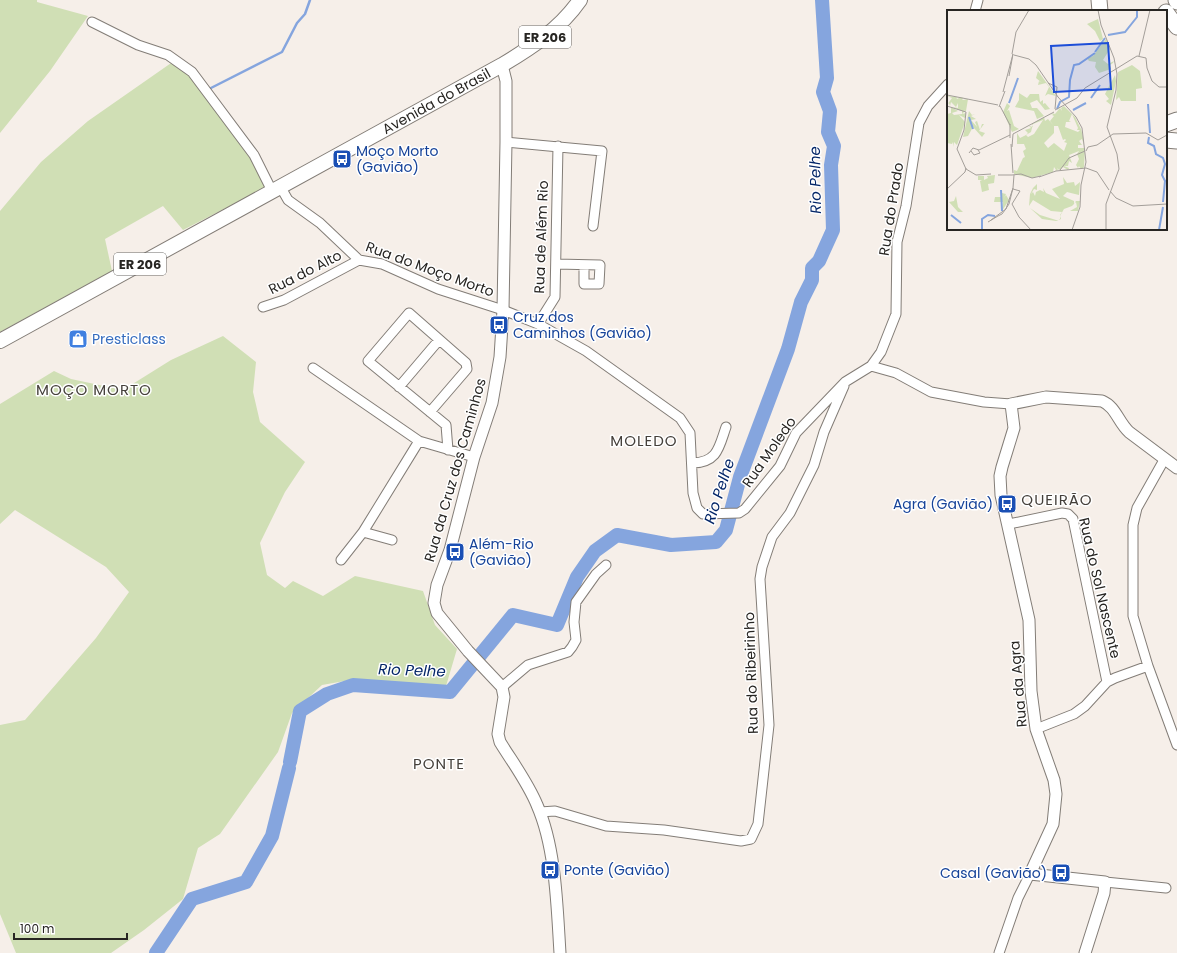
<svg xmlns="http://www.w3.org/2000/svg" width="1177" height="953" viewBox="0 0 1177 953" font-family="Poppins,sans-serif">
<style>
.green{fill:#d0dfb5}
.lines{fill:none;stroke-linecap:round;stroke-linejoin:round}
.stream{stroke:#85a5de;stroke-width:2.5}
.river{stroke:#85a5de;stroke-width:14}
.minor-casing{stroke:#837d77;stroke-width:11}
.tertiary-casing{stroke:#837d77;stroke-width:13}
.primary-casing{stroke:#837d77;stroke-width:16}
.trunk-casing{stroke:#837d77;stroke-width:17}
.minor{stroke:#fff;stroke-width:9}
.tertiary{stroke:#fff;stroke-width:11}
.primary{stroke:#fff;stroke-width:14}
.trunk{stroke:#fff;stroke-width:15}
.labels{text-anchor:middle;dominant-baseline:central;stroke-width:3;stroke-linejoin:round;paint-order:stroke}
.shield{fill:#fff;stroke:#686664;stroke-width:1}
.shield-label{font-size:13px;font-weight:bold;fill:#272522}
.street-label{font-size:14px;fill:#272522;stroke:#fff}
.transit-label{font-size:14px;fill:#164399;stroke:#fff;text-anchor:start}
.shop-label{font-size:14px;fill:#366cbe;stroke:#fff;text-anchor:start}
.water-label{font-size:15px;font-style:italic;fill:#042668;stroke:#fff}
.neighbourhood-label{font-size:15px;letter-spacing:1px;fill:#45403b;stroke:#fff}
.inset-river{fill:none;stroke:#85a5de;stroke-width:2}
.inset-road{fill:none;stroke:#a39e99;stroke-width:1}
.view{fill:#1d4ed8;fill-opacity:0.15;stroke:#1d4ed8;stroke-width:2}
.inset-edge{fill:none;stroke:#272522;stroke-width:2}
</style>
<rect width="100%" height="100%" fill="#f6efe9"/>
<path class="green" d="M 0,0 L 37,0 L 37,2 L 88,16 L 50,71 L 0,133 Z
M 174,61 L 189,72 L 252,161 L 265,182 L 265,188 L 183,230 L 163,206 L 105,239 L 112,271 L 0,332 L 0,211 L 41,162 L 88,121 Z
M 223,336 L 256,362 L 253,392 L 260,422 L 305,462 L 285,492 L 260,543 L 267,575 L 285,588 L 293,581 L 323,596 L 355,576 L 423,591 L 435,625 L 457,649 L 446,686 L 356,679 L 322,685 L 292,713 L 278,752 L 220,834 L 198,848 L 183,899 L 144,930 L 111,953 L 16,953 L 0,914 L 0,725 L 25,720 L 96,638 L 129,592 L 106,567 L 15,510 L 0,524 L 0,404 L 54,371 L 71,379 L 123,390 L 171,360 Z"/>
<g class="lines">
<path class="stream" d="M 209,89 L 282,52 L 297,23 L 305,14 L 310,0"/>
<path class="river" d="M 290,762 L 300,711 L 327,694 L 353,685 L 450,692 L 513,615 L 557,625 L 577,577 L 595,551 L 617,535 L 671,545 L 716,542 L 726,530 L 740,477 L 788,349 L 801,302 L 812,280 L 812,268 L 819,261 L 833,230 L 831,165 L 834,146 L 828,132 L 830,111 L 823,92 L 827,78 L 822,0
M 156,953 L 192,899 L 246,882 L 272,836 L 289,768"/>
<defs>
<path id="minor" d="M 975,11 L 978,0
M 92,22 L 138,45 L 168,55 L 192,72 L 254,155 L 272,191
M 506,142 L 602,151 L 593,226
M 280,186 L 288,200 L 320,223 L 359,260 L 382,264 L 438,289 L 503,310 L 538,324 L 586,351 L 680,418 L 690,433 L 693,493 L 697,508 L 703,514 L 739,513 L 745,509 L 780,466 L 796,433 L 845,382 L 871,366 L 881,352 L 896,314 L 897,242 L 906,206 L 919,123 L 928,106 L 948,84
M 556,264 L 600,265 L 599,284 L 584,284 L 584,265
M 263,307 L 284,300 L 359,260
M 538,324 L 555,297 L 558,146
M 871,366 L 896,373 L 931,392 L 984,402 L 1011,404
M 313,368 L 419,441 L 474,457
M 399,387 L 439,340
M 430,412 L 467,369 L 466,363 L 409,313 L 368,361 L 446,425 L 448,450
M 1164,460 L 1137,508 L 1133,525 L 1133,616 L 1148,666 L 1177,745
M 693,463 C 718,462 719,447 726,427
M 1009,524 L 1062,513 L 1068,514 L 1073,519 L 1107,682
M 363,532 L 392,540
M 341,560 L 363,532 L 419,441
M 502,687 L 528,665 L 568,652 L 572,647 L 576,640 L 574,622 L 576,602 L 596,574 L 606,565
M 1036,729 L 1074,714 L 1085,706 L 1107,682 L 1115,678 L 1148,666
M 540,812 L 555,811 L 606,826 L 664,830 L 741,841 L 751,839 L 758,824 L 769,725 L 760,579 L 762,567 L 772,537 L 790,513 L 814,465 L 824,432 L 844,386
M 1105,882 L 1166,888
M 999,953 L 1018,898 L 1030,874"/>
<path id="tertiary" d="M 502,65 L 506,81 L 506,142 L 503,310 L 500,357 L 492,403 L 474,457 L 450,550 L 437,585 L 434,603 L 437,613 L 468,651 L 502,687 L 504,697 L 498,734 L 500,742 C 513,763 528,783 537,805 C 556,848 557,907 560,953
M 1085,953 L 1104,893 L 1105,882 L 1030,874 L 1053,824 L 1056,794 L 1054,780 L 1036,729 L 1031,691 L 1029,620 L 1001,495 L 1000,476 L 1002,467 L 1014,428 L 1011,404 L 1046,397 L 1102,401 C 1116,407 1118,422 1129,432 L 1177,468"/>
<g id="primary">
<path id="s1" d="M 0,341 L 502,65 C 532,47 560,29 580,0"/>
</g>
<path id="trunk" d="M 1099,0 L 1100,11
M 1176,0 L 1177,2
M 1166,12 L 1177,27
M 1166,124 L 1177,120
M 1166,140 L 1177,141"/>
</defs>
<use href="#minor" class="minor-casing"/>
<use href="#tertiary" class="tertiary-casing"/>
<use href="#primary" class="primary-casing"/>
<use href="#trunk" class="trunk-casing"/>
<use href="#minor" class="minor"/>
<use href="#tertiary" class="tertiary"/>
<use href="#primary" class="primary"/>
<use href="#trunk" class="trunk"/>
</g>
<defs>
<symbol id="bus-square" viewBox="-11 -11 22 22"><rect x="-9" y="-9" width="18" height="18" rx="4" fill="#1a4fb4" stroke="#fff"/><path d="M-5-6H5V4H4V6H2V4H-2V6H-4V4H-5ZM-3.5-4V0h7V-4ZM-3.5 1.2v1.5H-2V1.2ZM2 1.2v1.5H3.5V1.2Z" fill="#fff"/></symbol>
<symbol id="shop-square" viewBox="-11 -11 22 22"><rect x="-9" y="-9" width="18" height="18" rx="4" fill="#3f7fe0" stroke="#fff"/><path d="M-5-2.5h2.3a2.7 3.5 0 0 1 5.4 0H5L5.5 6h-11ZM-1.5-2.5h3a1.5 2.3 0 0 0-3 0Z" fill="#fff"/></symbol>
</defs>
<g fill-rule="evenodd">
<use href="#bus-square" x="331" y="148" width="22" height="22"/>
<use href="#bus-square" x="488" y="314" width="22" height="22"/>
<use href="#shop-square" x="67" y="328" width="22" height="22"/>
<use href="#bus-square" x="996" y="493" width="22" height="22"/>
<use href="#bus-square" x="444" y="541" width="22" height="22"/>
<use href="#bus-square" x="539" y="859" width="22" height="22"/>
<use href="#bus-square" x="1050" y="862" width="22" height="22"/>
</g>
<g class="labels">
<g class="shield">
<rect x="519" y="26" width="52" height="22" rx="3"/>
<rect x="114" y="253" width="52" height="22" rx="3"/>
</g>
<g class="shield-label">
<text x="545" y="37">ER 206</text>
<text x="140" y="264">ER 206</text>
</g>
<g class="street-label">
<text stroke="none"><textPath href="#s1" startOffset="498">Avenida do Brasil</textPath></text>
<text transform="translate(891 209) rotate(-81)">Rua do Prado</text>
<text transform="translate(541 237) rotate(-88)">Rua de Além Rio</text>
<text transform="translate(430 269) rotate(20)">Rua do Moço Morto</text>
<text transform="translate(305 272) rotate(-27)">Rua do Alto</text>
<text transform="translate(769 452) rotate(-55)">Rua Moledo</text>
<text transform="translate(455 470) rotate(-74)">Rua da Cruz dos Caminhos</text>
<text transform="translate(1100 588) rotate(77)">Rua do Sol Nascente</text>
<text transform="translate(751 673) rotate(-92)">Rua do Ribeirinho</text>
<text transform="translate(1018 684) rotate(-95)">Rua da Agra</text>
</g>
<g class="transit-label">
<text x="356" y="151">Moço Morto<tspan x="356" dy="16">(Gavião)</tspan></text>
<text x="513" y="317">Cruz dos<tspan x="513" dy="16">Caminhos (Gavião)</tspan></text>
<text x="993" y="504" text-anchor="end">Agra (Gavião)</text>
<text x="469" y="544">Além-Rio<tspan x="469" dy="16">(Gavião)</tspan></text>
<text x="564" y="870">Ponte (Gavião)</text>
<text x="1047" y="873" text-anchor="end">Casal (Gavião)</text>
</g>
<g class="shop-label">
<text x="92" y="339">Presticlass</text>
</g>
<g class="water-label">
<text transform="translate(815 180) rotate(-91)">Rio Pelhe</text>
<text transform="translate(719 491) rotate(-72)">Rio Pelhe</text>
<text transform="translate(412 670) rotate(2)">Rio Pelhe</text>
</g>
<g class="neighbourhood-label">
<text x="94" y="389">MOÇO MORTO</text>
<text x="644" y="440">MOLEDO</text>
<text x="1057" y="499">QUEIRÃO</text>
<text x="439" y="763">PONTE</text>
</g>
</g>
<g transform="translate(947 10)">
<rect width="220" height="220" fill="#f6efe9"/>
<path d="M 151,9 L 156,29 L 153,31 L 148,21 L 140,14 ZM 159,29 L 163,39 L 156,50 L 161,54 L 167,51 L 166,53 L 163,55 L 164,59 L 152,63 L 148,57 L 149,52 L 142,51 L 140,48 L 146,46 ZM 185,55 L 193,61 L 195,78 L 189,79 L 189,91 L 174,91 L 172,87 L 169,90 L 171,62 ZM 91,61 L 109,86 L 101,84 L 98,86 L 102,77 L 99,73 L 91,75 L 92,71 L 95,73 L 89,68 ZM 168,65 L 169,71 L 164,95 L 159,91 L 162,89 L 158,84 ZM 72,83 L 80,88 L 83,84 L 92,84 L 93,92 L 96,90 L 96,94 L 98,93 L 103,99 L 98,100 L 90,90 L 83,93 L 85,98 L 90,98 L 97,106 L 90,109 L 87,101 L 68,97 L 72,90 ZM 0,86 L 11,87 L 9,88 L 11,89 L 12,87 L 17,88 L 15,89 L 16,90 L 21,89 L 19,101 L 12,100 L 18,101 L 15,104 L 19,103 L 18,108 L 12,105 L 18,112 L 10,135 L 7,132 L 6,137 L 6,132 L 5,134 L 0,133 L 0,104 L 4,103 L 4,97 L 11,101 L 5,103 L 7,105 L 15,104 L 15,101 L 5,97 L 11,98 L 11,93 L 9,97 L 4,92 L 3,96 L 2,93 L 0,95 L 5,88 ZM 60,93 L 63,96 L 60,101 L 62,100 L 67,116 L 72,119 L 65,122 L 56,102 ZM 117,96 L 128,107 L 134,119 L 136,127 L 137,135 L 135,129 L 132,131 L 135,135 L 131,135 L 131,138 L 138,138 L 137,157 L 135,159 L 134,159 L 132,156 L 131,158 L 129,155 L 132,149 L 130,144 L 132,141 L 122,145 L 125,153 L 122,151 L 121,156 L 117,156 L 122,158 L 121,160 L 116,157 L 112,160 L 110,158 L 111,160 L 108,161 L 109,160 L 107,157 L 106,162 L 85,168 L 67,164 L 67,160 L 70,161 L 76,148 L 78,147 L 76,141 L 79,139 L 77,134 L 70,134 L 70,138 L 70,123 L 73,128 L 79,125 L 81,123 L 78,120 L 84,118 L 82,116 L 86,117 L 85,114 L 97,107 L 98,111 L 101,109 L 107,116 L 103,111 L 107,106 L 103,104 L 106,105 L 105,103 L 108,104 L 113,98 L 115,101 L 114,98 ZM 125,104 L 131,118 L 130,120 L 133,120 L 131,122 L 118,117 L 119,112 L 124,112 L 122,111 ZM 96,110 L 87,124 L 81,127 L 79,125 L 84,122 L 86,114 ZM 107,116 L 111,116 L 116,130 L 118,129 L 119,130 L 117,132 L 120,133 L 117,141 L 107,133 L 101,138 L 97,133 L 107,123 ZM 22,101 L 25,105 L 28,104 L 24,106 L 29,109 L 24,110 L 30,117 L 28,112 L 30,111 L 33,120 L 35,114 L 37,114 L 32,121 L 38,123 L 35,127 L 26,117 L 21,126 L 16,127 ZM 48,165 L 47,173 L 41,174 L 42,180 L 35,182 L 33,171 L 35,170 L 31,170 L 31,166 L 37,166 L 37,170 L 41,168 L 40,166 ZM 116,167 L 120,173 L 127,172 L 128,176 L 133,172 L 132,185 L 120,182 L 116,186 L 127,191 L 127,194 L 129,191 L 133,191 L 131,201 L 123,201 L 130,197 L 129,192 L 125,196 L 117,199 L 113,206 L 114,209 L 109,211 L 95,209 L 83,198 L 93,205 L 109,210 L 113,210 L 113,205 L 115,202 L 104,201 L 86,190 L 82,196 L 83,184 L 86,178 L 90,174 L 90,180 L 87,179 L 84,184 L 86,182 L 88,186 L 89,182 L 93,180 L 97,182 L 96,178 L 99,183 L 113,189 L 105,179 L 117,174 ZM 55,183 L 59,184 L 57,188 L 59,185 L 62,190 L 55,201 L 56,192 L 47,192 L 48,187 L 55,187 ZM 9,186 L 11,197 L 16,202 L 11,202 L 2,192 L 7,191 Z" fill="#d0dfb5" fill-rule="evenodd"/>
<path class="inset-river" d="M 161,25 L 178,22 L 190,7 L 190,0M 148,42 L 158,28M 144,88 L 153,75M 62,93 L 71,68M 201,94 L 203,123M 110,99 L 113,92 L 122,87 L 123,70 L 127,55 L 132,54 L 148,43M 126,100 L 139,93M 22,107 L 26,119M 202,127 L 201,133 L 207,136 L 209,144 L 216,148 L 218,154 L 215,165 L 218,171M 54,180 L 55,201M 216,192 L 218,171 L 220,171M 4,205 L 14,213M 35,220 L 35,209 L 41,205 L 48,206M 212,220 L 216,197"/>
<path class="inset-road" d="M 151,0 L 154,15 L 167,48 L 170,64 L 169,80 L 160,117 L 170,144 L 172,159 L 159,194 L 159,220M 65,44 L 69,22 L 82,0M 67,45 L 82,49 L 89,55 L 111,87 L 129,107 L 135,118 L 139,152 L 134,175 L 133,197 L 125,220M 192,46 L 203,0M 101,73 L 110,77 L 108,99M 56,82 L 66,44 L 62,66M 0,85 L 51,95M 0,96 L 19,102 L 17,120 L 10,139 L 19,159 L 29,165 L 44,164M 53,96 L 63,115M 52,97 L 58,81M 108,100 L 130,88 L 138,78 L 190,46 L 199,48 L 200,58 L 205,71 L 212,77 L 220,77M 63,114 L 63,128M 64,134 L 66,163M 65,137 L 66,124 L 107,102M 24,141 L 27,145 L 33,143 L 31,140M 139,141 L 141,137 L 150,135 L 166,124 L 199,123 L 211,130 L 220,125M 22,143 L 26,138 L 32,140 L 63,125M 113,160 L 122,148 L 138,141M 51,165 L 65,165M 65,165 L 74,164 L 85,168 L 94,166M 92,167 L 109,161 L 139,158 L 150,162 L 162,180M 66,178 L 67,165M 0,179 L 18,162 L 19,158M 66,179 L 73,181 L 65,194 L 72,207 L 84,220M 163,181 L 169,188 L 186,196 L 220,194M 41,212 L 51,206 L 55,204 L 58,200 L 62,194 L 66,178 L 59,199 L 44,210"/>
<path class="view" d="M 161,33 L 164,79 L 107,82 L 104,36 Z"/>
<rect width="220" height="220" class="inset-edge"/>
</g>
<path d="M14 933v6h113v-6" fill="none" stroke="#272522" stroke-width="2"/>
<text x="20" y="933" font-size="12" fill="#272522" stroke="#ffffff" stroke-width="3" paint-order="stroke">100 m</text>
</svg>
